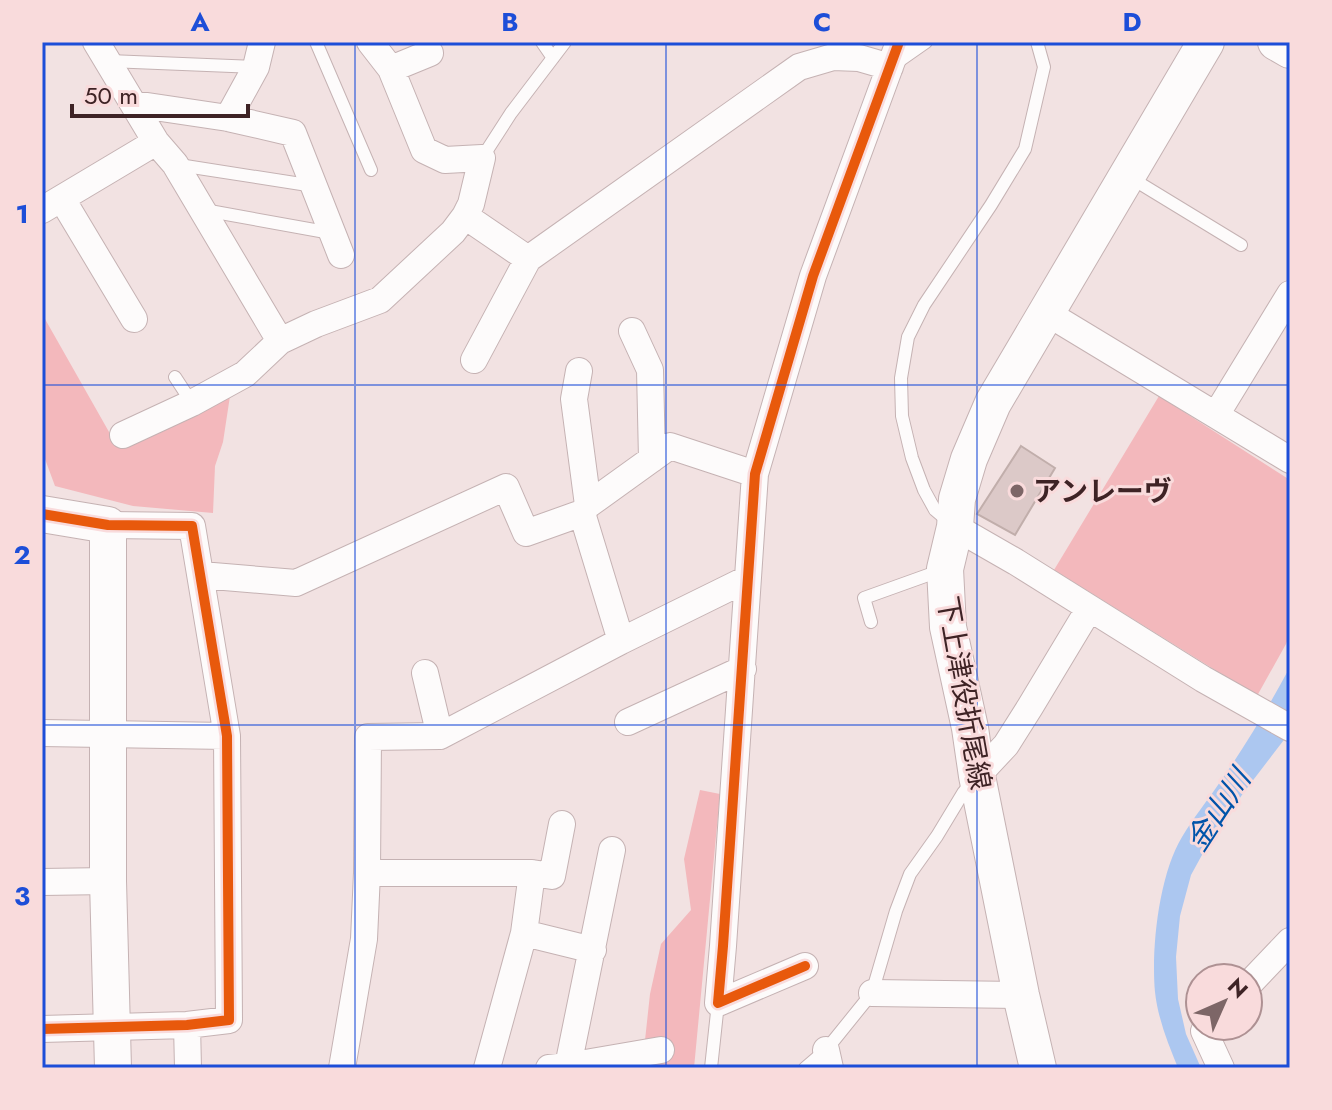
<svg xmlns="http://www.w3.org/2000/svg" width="1332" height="1110" viewBox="0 0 1332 1110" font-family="Jost,'Noto Sans JP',sans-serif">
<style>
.green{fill:#f3b8bc}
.water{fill:#acc7f0}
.building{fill:#dcc9c8;stroke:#c1aeab;stroke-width:2}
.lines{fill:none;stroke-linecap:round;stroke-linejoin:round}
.lane-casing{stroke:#c5b2b3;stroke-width:14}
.street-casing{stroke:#c5b2b3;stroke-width:28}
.secondary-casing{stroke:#c5b2b3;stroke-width:38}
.lane{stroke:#fdfbfb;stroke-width:12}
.street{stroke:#fdfbfb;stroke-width:26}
.secondary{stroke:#fdfbfb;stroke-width:36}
.cycleway-casing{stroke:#f9dbdc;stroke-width:15}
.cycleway{stroke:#e8590c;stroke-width:10}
.grid{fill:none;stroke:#1d4ed8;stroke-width:2;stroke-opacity:0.55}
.poi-dot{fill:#7d6667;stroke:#f9dbdc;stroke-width:3}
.labels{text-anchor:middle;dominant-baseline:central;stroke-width:6;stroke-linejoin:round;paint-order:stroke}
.poi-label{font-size:28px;font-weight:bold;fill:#3e2325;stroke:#f9dbdc;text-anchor:start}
.street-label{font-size:28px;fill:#3e2325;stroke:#f9dbdc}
.water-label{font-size:30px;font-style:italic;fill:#0154aa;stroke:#f9dbdc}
.neatline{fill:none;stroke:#1d4ed8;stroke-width:3}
.grid-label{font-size:26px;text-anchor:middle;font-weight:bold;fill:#1d4ed8}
</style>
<rect width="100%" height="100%" fill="#f2e2e2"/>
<path class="green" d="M 45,319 L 117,446 L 230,396 L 223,442 L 215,466 L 213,513 L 133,506 L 55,486 L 42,451 L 42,320 Z
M 1159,396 L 1290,480 L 1290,634 L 1286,644 L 1257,696 L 1054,570 Z
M 700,790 L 720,794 L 694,1068 L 642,1068 L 650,994 L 661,944 L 691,910 L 684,859 Z"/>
<path class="water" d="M 1290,667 L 1290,732 L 1244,792 L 1208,844 L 1191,875 L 1180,916 L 1176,957 L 1178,999 L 1186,1034 L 1201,1068 L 1178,1068 C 1168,1043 1158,1019 1155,992 C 1151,948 1159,875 1182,837 C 1193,818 1208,800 1220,782 C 1246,745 1269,706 1290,667 Z"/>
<path class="building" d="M 1021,446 L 1055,468 L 1015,535 L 977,514 Z"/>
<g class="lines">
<defs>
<path id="lane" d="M 316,42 L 371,170
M 542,42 L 553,58
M 109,61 L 256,67
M 896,63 L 926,42
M 482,158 L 511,113 L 565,42
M 179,165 L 314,186
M 1131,178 L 1241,245
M 204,210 L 331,233
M 175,377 L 192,403
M 948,521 L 935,510 L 924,490 L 912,458 L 902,416 L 901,378 L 908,337 L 924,305 L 991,205 L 1025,149 L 1044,67 L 1037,42
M 871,622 L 864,598 L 942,570
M 711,1068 L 718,1003
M 805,1068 L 826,1050 L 872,993 L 896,911 L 910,874 L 937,836 L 963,793 L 972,782"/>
<path id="street" d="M 96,42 L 156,142 L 175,164 L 280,341
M 370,42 L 391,69
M 134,104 L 228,118 L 293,133 L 341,255
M 228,118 L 256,67 L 262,42
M 62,199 L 134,319
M 42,210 L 156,142
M 465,216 L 528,259 L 474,360
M 528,259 L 799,67 L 833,57 L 859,58 L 890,67
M 1047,313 L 1290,460
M 632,331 L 650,370 L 652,459
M 579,371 L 574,399 L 588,505
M 1216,415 L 1290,294
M 123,435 L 192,403 L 245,374 L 280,341 L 316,324 L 380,300 L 453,232 L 465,216 L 471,204 L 482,158 L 445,160 L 424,150 L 391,69 L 430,53
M 582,513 L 621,641
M 955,527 L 1016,562 L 1203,679 L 1290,728
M 201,575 L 296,583 L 506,487 L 526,533 L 582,513 L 588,505 L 670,446 L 755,474
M 425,673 L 440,736
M 628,722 L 743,669
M 42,733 L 227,736
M 977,776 L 1006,745 L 1030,707 L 1089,609
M 367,873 L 532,873 L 524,933 L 487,1068
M 532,873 L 552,876 L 562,824
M 42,882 L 108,881
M 524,933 L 593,950
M 805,966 L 718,1003 L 723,946 L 755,474 L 813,276 L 899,42
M 1248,985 L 1290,941
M 872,993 L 1021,995
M 187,1025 L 188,1068
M 1209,1026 L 1204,1031 L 1221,1068
M 42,1029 L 187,1025 L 229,1020 L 227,736 L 192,526 L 108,525
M 826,1050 L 830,1068
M 568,1066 L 612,850
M 342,1068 L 364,939 L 367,873 L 368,737 L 440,736 L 621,641 L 747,579
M 549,1068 L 568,1066 L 661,1050"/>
<path id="secondary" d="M 1276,42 L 1290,50
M 42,514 L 108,525 L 108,881 L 113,1068
M 1038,1068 L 1021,995 L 977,776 L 970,728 L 948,627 L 945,569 L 955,527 L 957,499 L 969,459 L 993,403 L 1206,42"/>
</defs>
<use href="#lane" class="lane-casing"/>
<use href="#street" class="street-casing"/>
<use href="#secondary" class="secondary-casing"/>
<use href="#lane" class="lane"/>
<use href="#street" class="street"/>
<use href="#secondary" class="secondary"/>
<defs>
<path id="cycleway" d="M 42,514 L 108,525 L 192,526 L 227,736 L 229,1020 L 187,1025 L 42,1029
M 805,966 L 718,1003 L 723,946 L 755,474 L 813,276 L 899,42"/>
</defs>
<use href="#cycleway" class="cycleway-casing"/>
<use href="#cycleway" class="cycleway"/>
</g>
<path class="grid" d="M 355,42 L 355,1068M 666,42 L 666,1068M 977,42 L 977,1068M 42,385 L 1290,385M 42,725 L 1290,725"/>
<circle class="poi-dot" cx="1017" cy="491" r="8"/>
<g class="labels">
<g class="poi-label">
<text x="1033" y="491">アンレーヴ</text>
</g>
<g class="street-label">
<text transform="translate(964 693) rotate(80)">下上津役折尾線</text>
</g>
<g class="water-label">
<text transform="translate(1218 810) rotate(-57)">金山川</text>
</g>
</g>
<rect width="1332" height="1110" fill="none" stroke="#f9dbdc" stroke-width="88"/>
<g transform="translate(1224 1002) rotate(45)"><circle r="38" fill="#f9dbdc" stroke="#ae9193" stroke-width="2"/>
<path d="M0-6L14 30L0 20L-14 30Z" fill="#7d6667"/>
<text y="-12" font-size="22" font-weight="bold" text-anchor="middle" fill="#3e2325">N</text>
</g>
<path d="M72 104v12h176v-12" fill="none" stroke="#3e2325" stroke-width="4"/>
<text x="84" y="104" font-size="24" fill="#3e2325" stroke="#f9dbdc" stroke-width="6" paint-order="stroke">50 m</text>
<rect x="44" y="44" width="1244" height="1022" class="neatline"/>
<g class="grid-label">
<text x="200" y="31">A</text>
<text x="510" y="31">B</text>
<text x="822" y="31">C</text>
<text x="1132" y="31">D</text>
<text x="22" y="223">1</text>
<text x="22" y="564">2</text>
<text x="22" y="905">3</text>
</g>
</svg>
